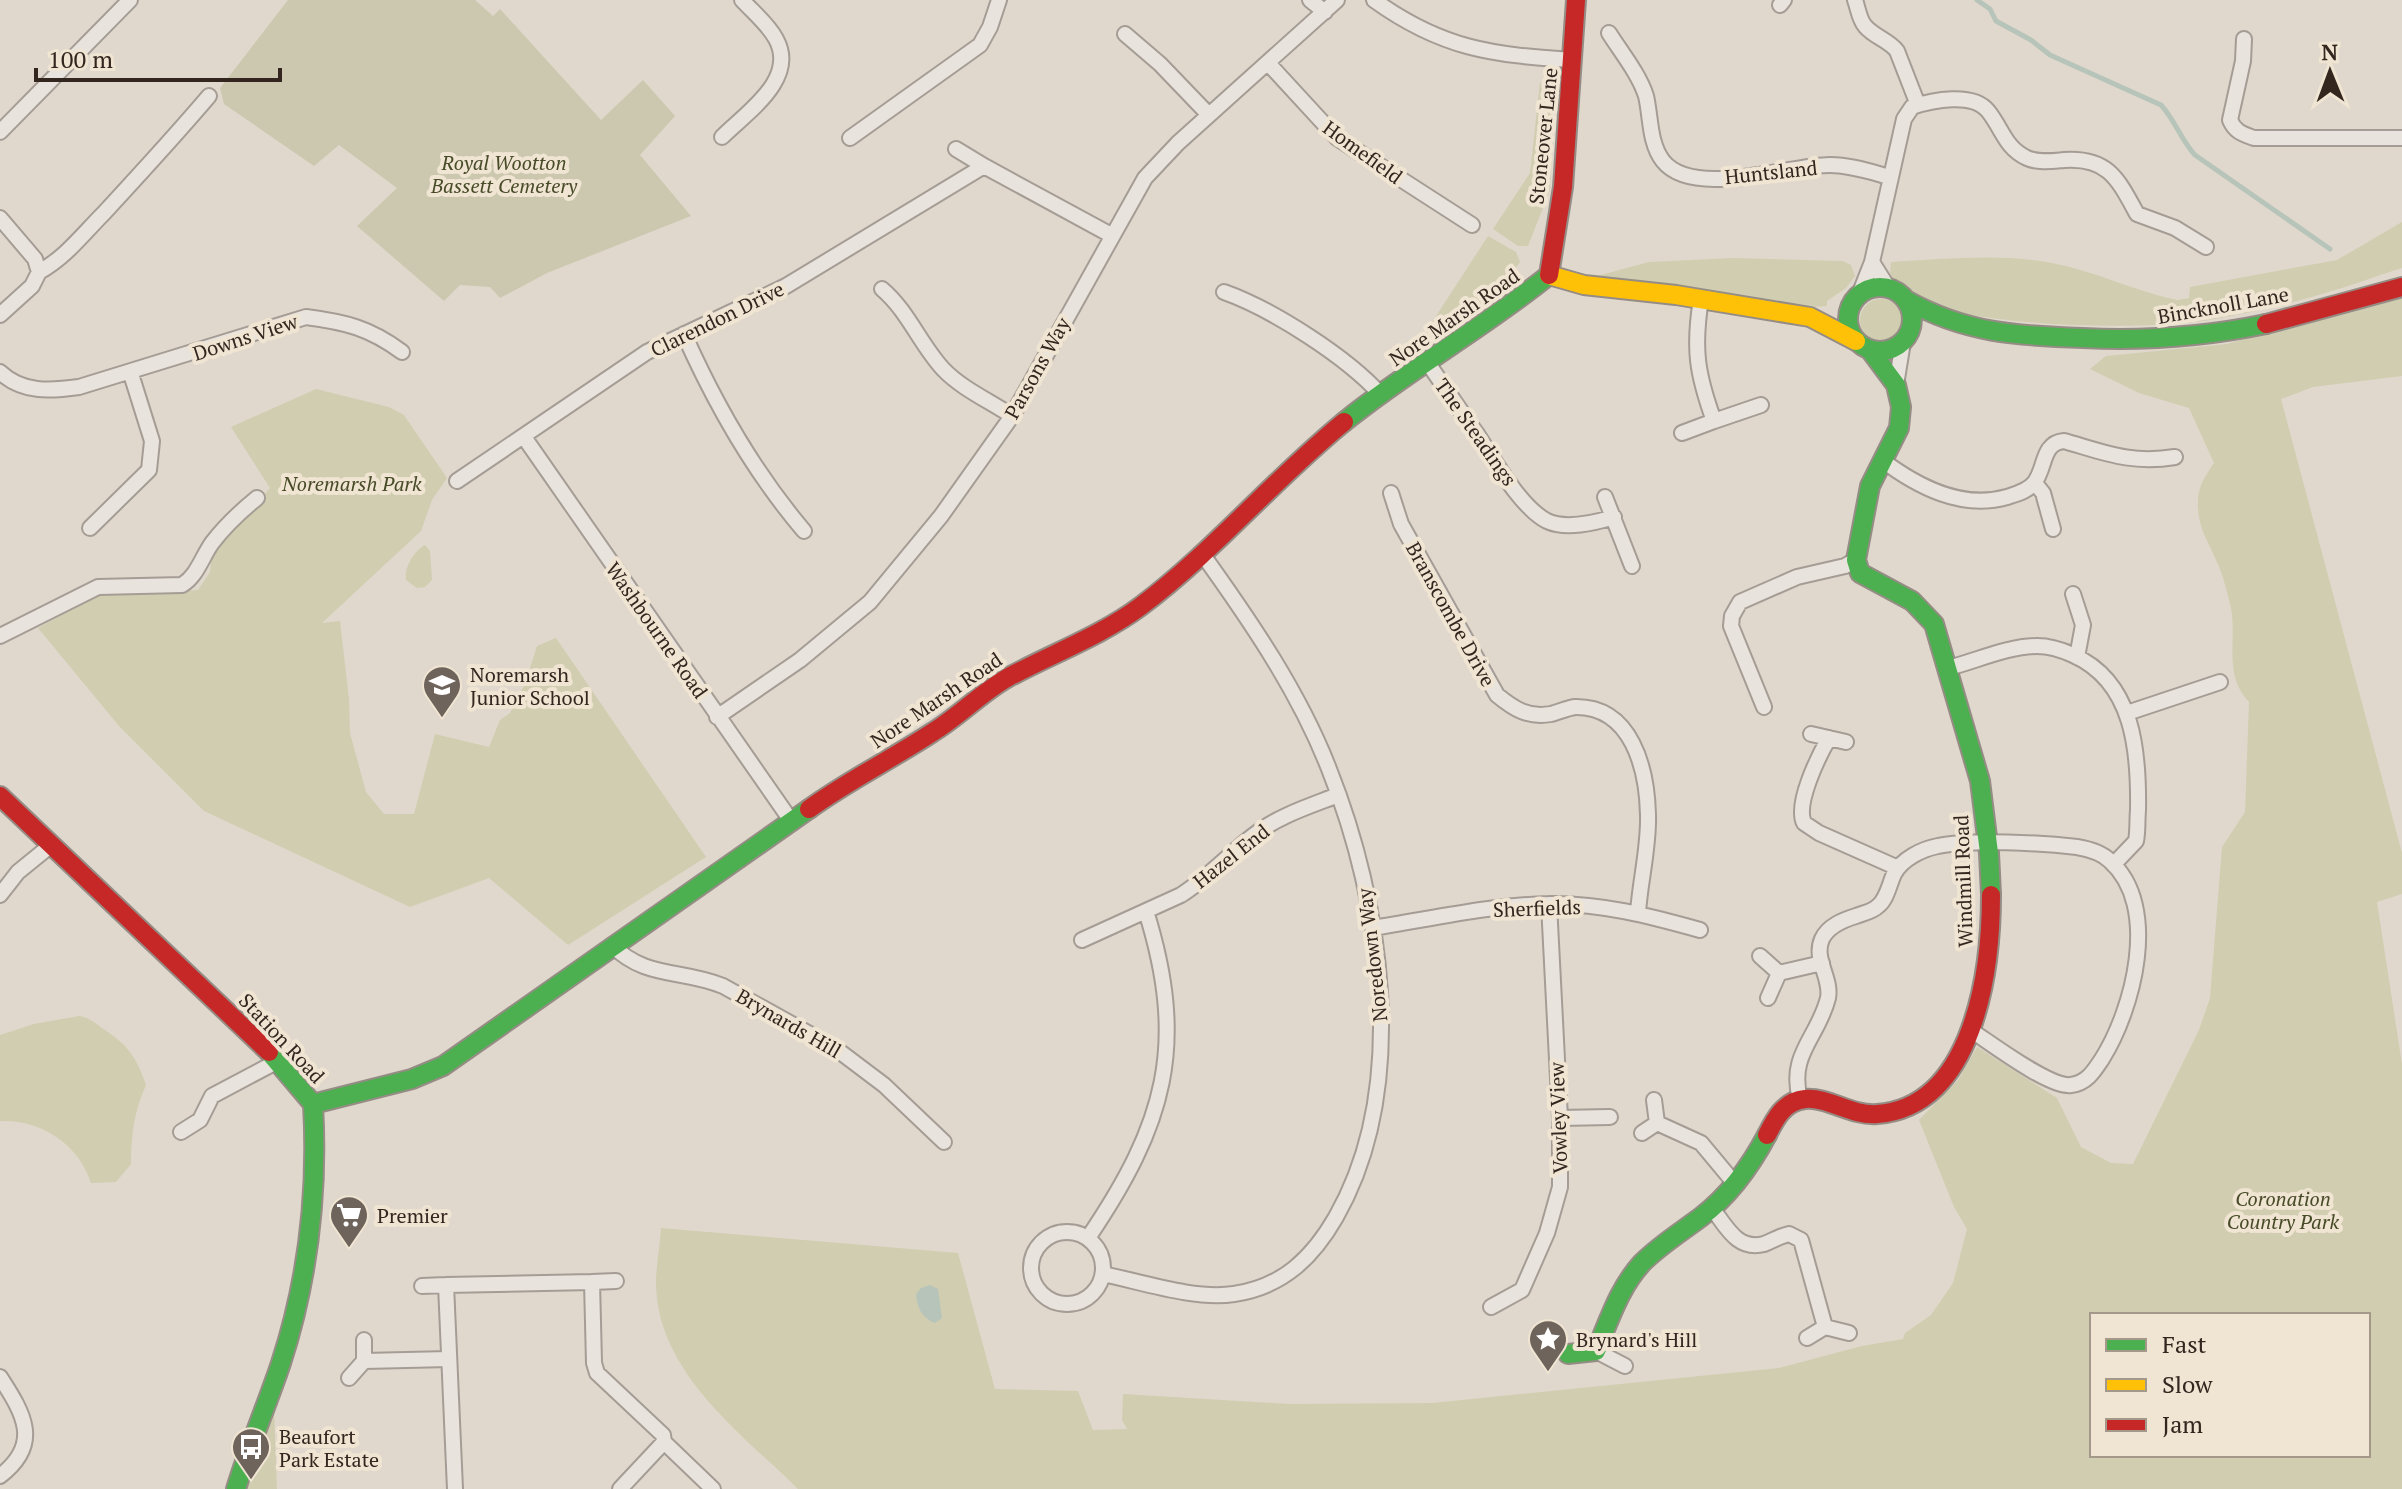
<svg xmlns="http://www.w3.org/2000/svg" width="2402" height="1489" viewBox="0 0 2402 1489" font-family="'PT Serif',serif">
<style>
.green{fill:#d1cdb0;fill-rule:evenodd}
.cemetery{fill:#cbc8af}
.water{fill:#b7c4ba}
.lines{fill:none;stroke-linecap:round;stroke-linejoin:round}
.stream{stroke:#b7c4ba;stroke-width:5}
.street-casing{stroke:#a59d95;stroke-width:18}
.fast-casing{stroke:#958d85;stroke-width:22}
.slow-casing{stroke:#958d85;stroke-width:22}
.jam-casing{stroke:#958d85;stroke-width:22}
.street{stroke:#e8e4dd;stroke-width:14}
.fast{stroke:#4caf50;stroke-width:18}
.slow{stroke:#ffc107;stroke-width:18}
.jam{stroke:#c62828;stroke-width:18}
.labels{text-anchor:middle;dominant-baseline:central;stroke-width:8;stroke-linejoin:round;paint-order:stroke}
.street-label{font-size:20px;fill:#32261f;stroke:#f0e4d2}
.park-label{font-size:20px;font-style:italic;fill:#474b28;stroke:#f0e4d2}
.poi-label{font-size:20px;fill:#32261f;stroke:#f0e4d2;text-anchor:start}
</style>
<rect width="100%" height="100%" fill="#e0d8cc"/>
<path class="green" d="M 1540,82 L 1553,101 L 1554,111 L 1550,190 L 1528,246 L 1518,246 L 1493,229 L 1530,173 Z
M 2402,222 L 2402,268 C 2373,277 2345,288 2315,296 C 2281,306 2245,314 2209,320 C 2143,331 1966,328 1909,296 C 1901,291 1894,282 1890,273 L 1891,262 C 1945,259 1999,253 2052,263 C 2095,271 2134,291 2177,300 L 2189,298 L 2190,287 L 2337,260 Z
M 1488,236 L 1516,252 L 1520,262 C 1492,301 1456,327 1417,355 L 1414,350 Z
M 1734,258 L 1843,261 L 1851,265 L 1855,276 L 1846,288 L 1827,301 L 1827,306 L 1813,307 L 1597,276 L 1649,262 Z
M 2402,294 L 2402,376 L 2313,387 L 2281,399 L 2402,853 L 2402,894 L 2377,902 L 2402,1064 L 2402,1489 L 798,1489 C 740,1432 657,1372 656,1283 C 656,1265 660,1246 661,1228 L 958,1253 L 995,1389 L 1078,1391 L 1093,1430 L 1127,1429 L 1122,1420 L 1123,1394 L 1289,1404 L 1432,1403 L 1779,1368 L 1862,1346 L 1903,1339 L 1905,1333 L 1931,1315 L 1953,1283 L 1967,1229 L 1954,1207 L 1919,1120 L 1958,1080 L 1977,1047 L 2057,1098 L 2081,1147 L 2111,1163 L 2133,1164 L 2199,1030 L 2210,998 L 2222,847 L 2245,812 L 2249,702 C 2223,674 2237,642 2231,608 C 2227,592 2223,574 2216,560 C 2208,541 2199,529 2198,508 C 2197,488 2203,479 2214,463 L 2189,408 L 2139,393 L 2090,369 L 2106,356 L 2227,344 ZM 2092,1315 L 2368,1315 L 2368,1455 L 2092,1455 Z
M1860 320a21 21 0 1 1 42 0a21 21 0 1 1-42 0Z
M 316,389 L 389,407 L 404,415 L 447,478 L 432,500 L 421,531 L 322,623 L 340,621 L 349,699 L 350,733 L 366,792 L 384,814 L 414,814 L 435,734 L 489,747 L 500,720 L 510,713 L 525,684 L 537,646 L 556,638 L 706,857 L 568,945 L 489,878 L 410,907 L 204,811 L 119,726 L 38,628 L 99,595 L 198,590 L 210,572 L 211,562 L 218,549 L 270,488 L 231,427 Z
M 425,545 L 430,551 L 432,580 L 425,587 L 417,588 L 406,580 C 404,567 414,551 425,545 Z
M 79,1016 C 88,1017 94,1022 102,1028 C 128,1045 136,1056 146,1085 C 134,1112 131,1135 131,1164 L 116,1182 L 91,1183 C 79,1144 40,1119 0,1121 L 0,1035 L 34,1024 Z
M 274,1407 L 277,1489 L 244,1489 Z"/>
<path class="cemetery" d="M 288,0 L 475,0 L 493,16 L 500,9 L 601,120 L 643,80 L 675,116 L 640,155 L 691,216 L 547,273 L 500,298 L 490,287 L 460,285 L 444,301 L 357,226 L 397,188 L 339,145 L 314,166 L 224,104 L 220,88 Z"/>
<path class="water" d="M 930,1285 L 938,1289 L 942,1318 L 935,1323 C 922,1318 917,1308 916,1294 L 921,1288 Z"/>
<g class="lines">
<path class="stream" d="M 1977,0 L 1990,9 L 1996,21 L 2031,40 L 2050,55 L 2161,105 C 2175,120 2181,140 2195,155 L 2330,249"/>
<defs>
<path id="street" d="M 1310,0 L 1325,12
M 1374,0 C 1442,49 1492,55 1573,60
M 1855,0 C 1858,8 1859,19 1865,26 C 1874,37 1889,40 1897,51 L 1918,105
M 1780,5 L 1784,0
M 1609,33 C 1621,52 1639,74 1646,96 C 1651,117 1649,143 1663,161 C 1693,199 1789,165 1830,165 C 1850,165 1871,172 1890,177
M 1125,34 L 1160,64 L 1209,115
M 2244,39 L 2243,61 L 2230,120 C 2235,132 2243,134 2254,138 L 2402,138
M 1268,63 L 1337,138 L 1472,225
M 0,132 L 130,0
M 722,137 C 747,112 798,79 776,39 C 768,24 753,12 742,0
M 850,138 L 980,45 L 990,27 L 999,0
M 956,149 L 984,166
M 0,218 L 35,259 L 39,272 L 32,286 L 0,315
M 1872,262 L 1889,289
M 39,272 C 65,258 84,233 104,213 C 140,174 175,136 209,96
M 882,289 C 908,311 920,344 943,369 C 962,389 990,401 1012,416
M 1224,292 C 1272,309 1347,357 1381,395
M 1859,295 L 1872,262 L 1904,119 L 1912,107 C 1932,100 1973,92 1988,111 C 2002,128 2005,148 2027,158 C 2038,163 2052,161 2064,160 C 2108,157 2118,179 2137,214 L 2175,228 L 2206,247
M 684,334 C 716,406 753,471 804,531
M 1427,362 C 1444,386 1460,410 1477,434 C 1493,458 1520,507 1547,521 C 1566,530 1594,523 1614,517
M 0,372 C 22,393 50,391 79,387 L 306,317 C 345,322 370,328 402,352
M 1896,385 L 1903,342
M 1714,421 L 1761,405
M 1682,433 L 1714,421 C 1697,374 1693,349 1701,299
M 524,437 L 792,822
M 1882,460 C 1918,487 1962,510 2007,497 C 2016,494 2028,491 2034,483 C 2046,469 2041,443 2064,441 C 2106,453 2131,464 2175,457
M 457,481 L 647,352 L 786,286 L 984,166 L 1111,235
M 2035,483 L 2043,493 L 2053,529
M 1391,493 L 1401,524 L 1497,695 C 1514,709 1528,718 1551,714 C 1559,712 1567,708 1575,707 C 1632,706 1647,769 1648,815 C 1649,848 1640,881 1638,913
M 1605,497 L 1632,566
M 90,528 L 149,470 L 152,441 L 131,374
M 2073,594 L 2083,625 L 2077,657
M 0,636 L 98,587 L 182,585 C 197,576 202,557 212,543 C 225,526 241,511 257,498
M 1948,668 C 1976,661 2008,646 2037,646 C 2050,646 2062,650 2073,655 C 2134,682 2139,752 2138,810 C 2137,821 2138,831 2136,841 L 2114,864
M 1764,707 L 1731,626 L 1732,616 L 1740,602 L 1797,577 L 1845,566 L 1856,560
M 2127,713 L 2220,682
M 717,717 L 800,660 L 870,602 L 941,516 L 1012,416 L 1145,178 L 1178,143 L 1337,0
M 1811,734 L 1846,742
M 1829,738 C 1818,757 1795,804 1804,823 L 1819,833 L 1898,868
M 0,895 L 18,872 L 50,846
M 1373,928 C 1431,919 1490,905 1549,904 C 1601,903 1650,916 1700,930
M 1082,940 L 1181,895 C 1208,878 1229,854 1254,835 C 1278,816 1310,806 1338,795
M 612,945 C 645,979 682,969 723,986 L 835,1048 L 884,1085 L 944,1142
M 1760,956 L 1779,973 L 1822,963
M 1768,998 L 1779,973
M 1800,1099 C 1788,1054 1818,1038 1828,998 C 1832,978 1813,959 1822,939 C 1828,926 1843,920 1856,916 C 1863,913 1872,912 1878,906 C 1887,899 1889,885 1894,874 C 1902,859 1922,849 1938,846 C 1971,839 2043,843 2077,847 C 2089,849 2102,853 2110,861 C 2161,906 2133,1010 2102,1059 C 2094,1071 2087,1083 2071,1085 C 2050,1088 1992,1044 1972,1031
M 1654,1100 L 1657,1123 L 1701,1143 L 1736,1185
M 1560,1118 L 1610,1117
M 181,1132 L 200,1120 L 212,1096 L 276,1062
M 1642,1133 L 1657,1123
M 1712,1208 C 1726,1226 1737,1251 1764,1244 C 1772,1241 1780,1236 1789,1234 L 1801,1240 L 1825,1327 L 1807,1338
M1031 1268a36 36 0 1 1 72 0a36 36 0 1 1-72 0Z
M 1088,1238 C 1165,1124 1188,1046 1146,911
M 1103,1274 C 1142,1282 1195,1300 1234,1294 C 1283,1287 1313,1257 1336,1217 C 1410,1087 1382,902 1329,769 C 1299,692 1251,622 1203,555
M 592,1282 L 616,1281
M 422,1286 L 446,1285
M 1491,1307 L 1522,1290 L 1547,1233 L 1560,1187 L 1560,1118 L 1549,904
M 1825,1327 L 1849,1333
M 364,1340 L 364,1361
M 1596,1351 L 1625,1366
M 0,1377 C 24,1414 42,1444 0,1476
M 349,1378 L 364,1361 L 449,1359
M 664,1442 L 713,1489
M 455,1489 L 446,1285 L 592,1282 L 594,1363 L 597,1373 L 663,1435 L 664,1442 L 620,1489"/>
<path id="fast" d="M1848 319a32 32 0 1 1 64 0a32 32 0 1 1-64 0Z
M 1906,300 C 1965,333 2017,336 2083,338 C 2146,341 2204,337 2266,324
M 1870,350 L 1896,385 L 1901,407 L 1899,428 L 1870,486 L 1856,560 L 1860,573 L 1912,601 L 1934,624 L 1980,781 L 1989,853 L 1991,895
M 1344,422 C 1409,369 1484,328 1549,275
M 313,1104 L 412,1079 L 443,1066 L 809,809
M 1568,1354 L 1596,1351 C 1609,1321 1619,1288 1642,1263 C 1660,1245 1681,1232 1701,1217 C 1730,1195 1750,1167 1767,1135
M 236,1489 C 249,1446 267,1405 281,1363 C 308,1280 318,1191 313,1104 L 269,1052"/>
<path id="slow" d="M 1549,275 L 1584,285 L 1676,295 L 1810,317 L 1856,341"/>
<path id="jam" d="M 1549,275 L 1563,187 L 1576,0
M 2266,324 L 2402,287
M 0,796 L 269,1052
M 809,809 C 849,780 892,759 933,732 C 959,716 981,693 1007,678 C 1051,654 1101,636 1141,606 C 1214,551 1273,480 1344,422
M 1767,1135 C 1775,1119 1784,1101 1805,1099 C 1829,1097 1851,1116 1877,1114 C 1974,1107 1991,970 1991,895"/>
</defs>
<use href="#street" class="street-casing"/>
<use href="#fast" class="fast-casing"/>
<use href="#slow" class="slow-casing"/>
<use href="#jam" class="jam-casing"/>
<use href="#street" class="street"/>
<use href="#fast" class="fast"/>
<use href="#slow" class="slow"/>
<use href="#jam" class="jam"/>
</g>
<defs>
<symbol id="school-pin" viewBox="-11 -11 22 30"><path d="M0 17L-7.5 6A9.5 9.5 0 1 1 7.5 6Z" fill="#6f645c" stroke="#f0e4d2"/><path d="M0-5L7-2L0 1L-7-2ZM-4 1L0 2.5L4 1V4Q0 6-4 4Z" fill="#fff"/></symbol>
<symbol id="supermarket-pin" viewBox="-11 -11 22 30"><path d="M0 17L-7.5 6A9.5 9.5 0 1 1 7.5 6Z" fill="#6f645c" stroke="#f0e4d2"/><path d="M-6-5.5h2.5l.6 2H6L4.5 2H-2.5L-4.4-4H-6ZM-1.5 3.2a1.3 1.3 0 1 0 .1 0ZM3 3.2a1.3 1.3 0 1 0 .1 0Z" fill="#fff"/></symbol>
<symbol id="sight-pin" viewBox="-11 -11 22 30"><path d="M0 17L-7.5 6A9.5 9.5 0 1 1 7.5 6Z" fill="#6f645c" stroke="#f0e4d2"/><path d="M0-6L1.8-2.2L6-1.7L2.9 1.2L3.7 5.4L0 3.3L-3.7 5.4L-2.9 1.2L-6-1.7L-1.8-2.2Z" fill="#fff"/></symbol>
<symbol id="bus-pin" viewBox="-11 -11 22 30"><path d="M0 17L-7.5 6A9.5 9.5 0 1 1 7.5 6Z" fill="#6f645c" stroke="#f0e4d2"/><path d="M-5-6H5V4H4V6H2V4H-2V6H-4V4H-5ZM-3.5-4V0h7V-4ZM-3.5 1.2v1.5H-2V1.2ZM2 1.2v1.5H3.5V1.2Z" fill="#fff"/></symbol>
</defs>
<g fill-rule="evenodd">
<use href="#school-pin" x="420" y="663" width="44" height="60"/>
<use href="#supermarket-pin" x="327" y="1193" width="44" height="60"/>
<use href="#sight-pin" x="1526" y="1317" width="44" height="60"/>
<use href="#bus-pin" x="229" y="1425" width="44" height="60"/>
</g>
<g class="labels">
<g class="street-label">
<text transform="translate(1543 136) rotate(-84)">Stoneover Lane</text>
<text transform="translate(1363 152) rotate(36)">Homefield</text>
<text transform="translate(1771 172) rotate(-6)">Huntsland</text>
<text transform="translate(2223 305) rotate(-10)">Bincknoll Lane</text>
<text transform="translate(1454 317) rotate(-35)">Nore Marsh Road</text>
<text transform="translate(717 319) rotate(-26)">Clarendon Drive</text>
<text transform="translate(245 337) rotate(-18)">Downs View</text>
<text transform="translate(1037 368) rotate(-61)">Parsons Way</text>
<text transform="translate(1476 432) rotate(55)">The Steadings</text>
<text transform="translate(1451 614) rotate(61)">Branscombe Drive</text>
<text transform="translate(657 630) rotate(55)">Washbourne Road</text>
<text transform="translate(936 700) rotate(-34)">Nore Marsh Road</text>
<text transform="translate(1231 856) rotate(-38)">Hazel End</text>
<text transform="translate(1963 881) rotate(-92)">Windmill Road</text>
<text transform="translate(1537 908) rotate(-2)">Sherfields</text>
<text transform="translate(1372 955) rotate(-97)">Noredown Way</text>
<text transform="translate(789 1023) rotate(30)">Brynards Hill</text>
<text transform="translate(282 1038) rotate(47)">Station Road</text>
<text transform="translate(1558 1118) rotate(-92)">Vowley View</text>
</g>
<g class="park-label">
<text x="504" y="162">Royal Wootton<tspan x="504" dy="23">Bassett Cemetery</tspan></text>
<text x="352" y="483">Noremarsh Park</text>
<text x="2283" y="1198">Coronation<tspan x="2283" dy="23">Country Park</tspan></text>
</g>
<g class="poi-label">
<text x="470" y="674">Noremarsh<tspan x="470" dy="23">Junior School</tspan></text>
<text x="377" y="1215">Premier</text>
<text x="1576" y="1339">Brynard's Hill</text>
<text x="279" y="1436">Beaufort<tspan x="279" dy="23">Park Estate</tspan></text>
</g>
</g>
<rect x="2090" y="1313" width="280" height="144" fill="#f0e4d2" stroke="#a4988a" stroke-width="2"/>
<rect x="2106" y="1339" width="40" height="12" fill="#4caf50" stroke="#a4988a" stroke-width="2"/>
<text x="2162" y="1353" font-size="24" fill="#32261f">Fast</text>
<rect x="2106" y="1379" width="40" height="12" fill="#ffc107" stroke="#a4988a" stroke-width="2"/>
<text x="2162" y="1393" font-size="24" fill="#32261f">Slow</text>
<rect x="2106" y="1419" width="40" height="12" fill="#c62828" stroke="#a4988a" stroke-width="2"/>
<text x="2162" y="1433" font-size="24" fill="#32261f">Jam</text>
<g transform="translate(2330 72) rotate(359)" stroke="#f0e4d2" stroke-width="6" paint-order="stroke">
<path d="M0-6L14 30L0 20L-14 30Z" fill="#32261f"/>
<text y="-12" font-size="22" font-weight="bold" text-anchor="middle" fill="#32261f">N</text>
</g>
<path d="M36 68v12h244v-12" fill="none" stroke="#32261f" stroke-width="4"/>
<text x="48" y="68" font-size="24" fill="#32261f" stroke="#f0e4d2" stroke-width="6" paint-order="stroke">100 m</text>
</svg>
